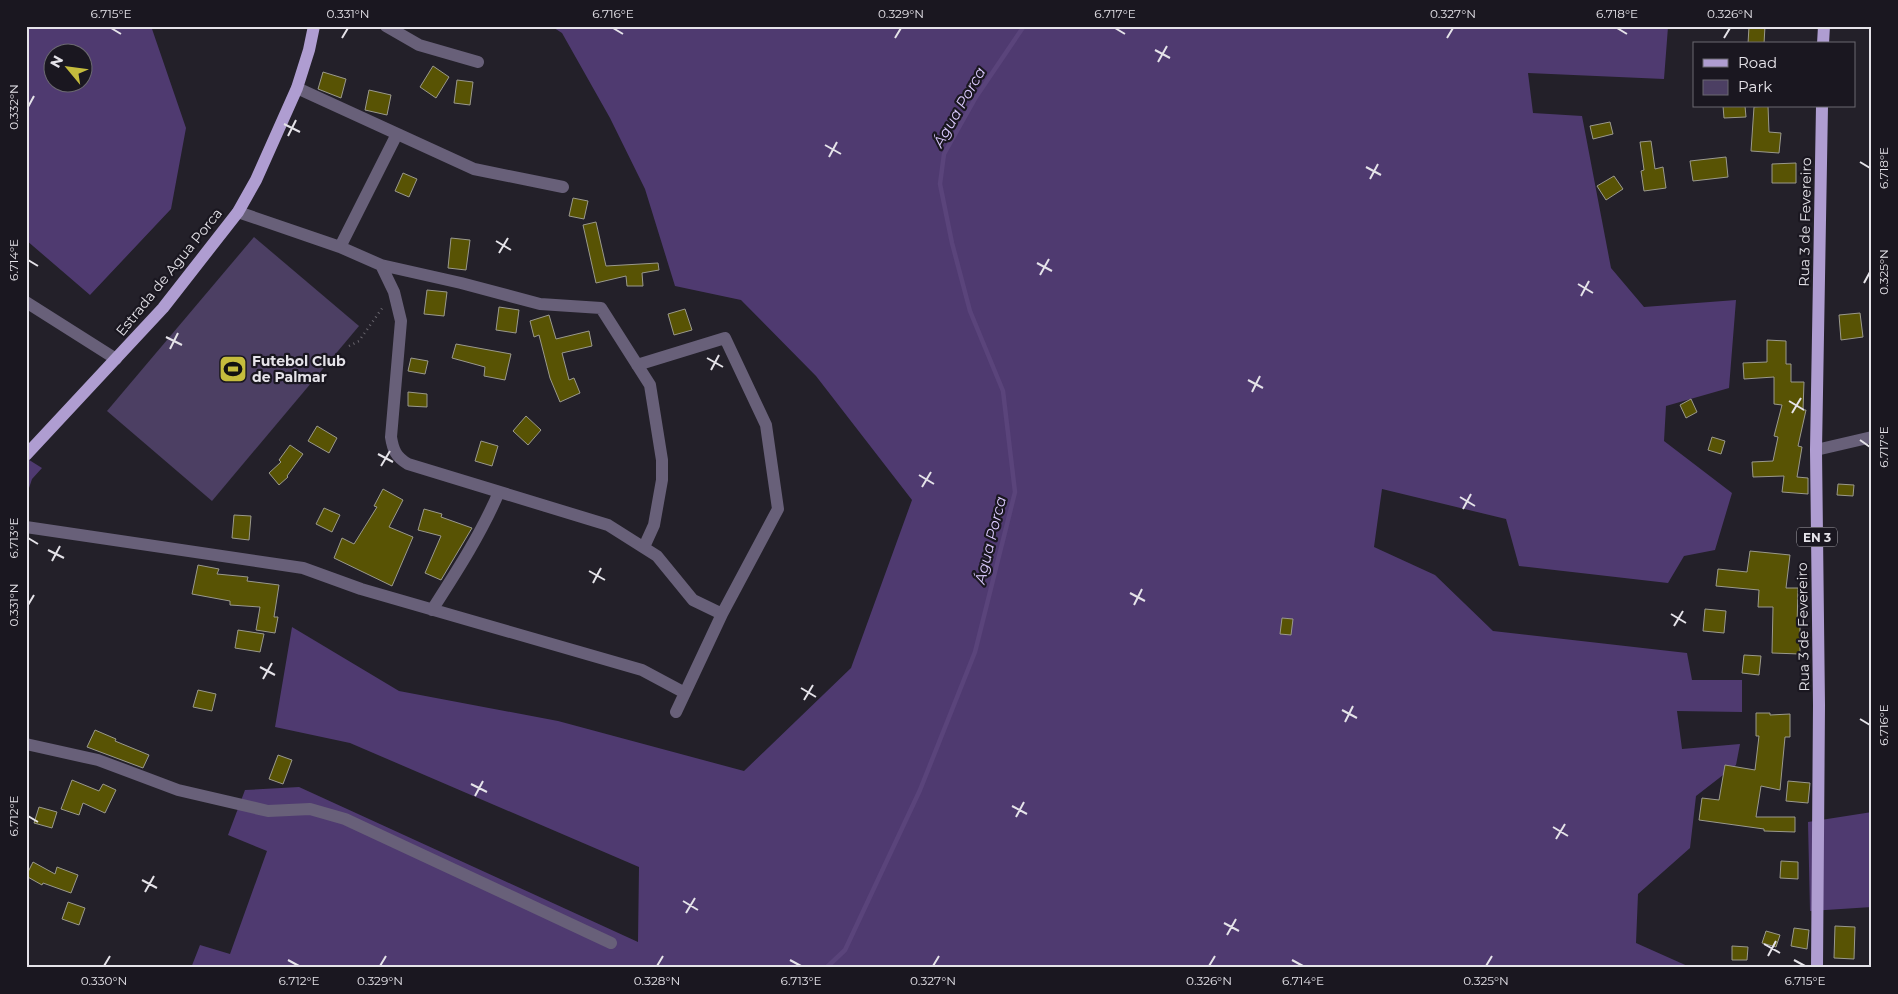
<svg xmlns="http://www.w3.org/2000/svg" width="1898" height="994" viewBox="0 0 1898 994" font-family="Montserrat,sans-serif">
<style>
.green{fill:#4c3f63}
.forest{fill:#4f3a70;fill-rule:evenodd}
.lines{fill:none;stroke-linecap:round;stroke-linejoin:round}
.stream{stroke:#5a447b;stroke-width:4.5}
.building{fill:#585304;stroke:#9a998d}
.path{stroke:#68656d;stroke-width:2.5;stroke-dasharray:1 4;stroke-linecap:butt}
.minor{stroke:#686079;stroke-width:12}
.major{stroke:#af9dd1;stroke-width:12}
.ticks{fill:none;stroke:#e5e3e9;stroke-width:2}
.labels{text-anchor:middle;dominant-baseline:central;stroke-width:4.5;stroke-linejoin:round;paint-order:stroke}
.shield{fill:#1a1720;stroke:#a8a6ad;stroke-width:1}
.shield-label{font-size:12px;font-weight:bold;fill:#e5e3e9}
.street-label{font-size:14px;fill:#e5e3e9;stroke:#1a1720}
.poi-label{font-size:14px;font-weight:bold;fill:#e5e3e9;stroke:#1a1720;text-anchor:start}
.water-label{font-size:15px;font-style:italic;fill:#dbcafd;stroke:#1a1720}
.neatline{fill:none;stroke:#e5e3e9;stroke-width:2}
.ticks-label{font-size:12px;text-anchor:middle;fill:#e5e3e9}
</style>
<rect width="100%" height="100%" fill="#232029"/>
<path class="green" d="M 254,237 L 359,326 L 212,501 L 107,411 Z"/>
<path class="forest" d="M 26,26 L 151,26 L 186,128 L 171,209 L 90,295 L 26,240 ZM 52,52 L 82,52 L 82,82 L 52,82 Z
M 551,26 L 1668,27 L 1664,79 L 1528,73 L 1533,113 L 1582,116 L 1611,268 L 1644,307 L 1736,300 L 1729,388 L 1666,406 L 1664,441 L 1732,493 L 1715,550 L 1684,556 L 1668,583 L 1519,566 L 1506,519 L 1382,489 L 1374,547 L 1435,575 L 1493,631 L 1687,653 L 1692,680 L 1742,680 L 1742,712 L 1677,711 L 1682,749 L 1740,744 L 1736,765 L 1696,796 L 1690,848 L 1638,894 L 1636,943 L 1692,968 L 191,968 L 200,945 L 230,954 L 267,851 L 228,835 L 245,790 L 299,787 L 638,942 L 639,867 L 350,743 L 275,727 L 292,627 L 399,691 L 558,721 L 744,771 L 851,668 L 912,500 L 816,376 L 741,300 L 675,286 L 645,189 L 610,118 L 562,33 Z
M 26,458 L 42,468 L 32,479 L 26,497 Z
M 1872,812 L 1872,907 L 1810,911 L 1808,822 Z"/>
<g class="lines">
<path class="stream" d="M 826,968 L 845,950 L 920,790 L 975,652 L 1015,492 L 1003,391 L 970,311 L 952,243 L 940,184 L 944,154 L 976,97 L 1024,26"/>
</g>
<path class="building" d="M 1749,26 L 1765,26 L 1764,44 L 1748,44 Z
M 433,66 L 449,77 L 436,98 L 420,87 Z
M 323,72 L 346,79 L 341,98 L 318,89 Z
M 457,80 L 473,82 L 470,105 L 454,103 Z
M 369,90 L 391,95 L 387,115 L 365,110 Z
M 1723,106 L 1745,106 L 1746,117 L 1724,118 Z
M 1768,106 L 1769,132 L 1781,133 L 1779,153 L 1751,151 L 1754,107 Z
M 1610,122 L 1613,134 L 1593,139 L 1590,126 Z
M 1651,141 L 1655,169 L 1663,167 L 1666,188 L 1644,191 L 1641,171 L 1644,170 L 1640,142 Z
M 1726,157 L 1728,177 L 1693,181 L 1690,161 Z
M 1796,163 L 1796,183 L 1772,183 L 1772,164 Z
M 403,173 L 417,179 L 409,197 L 395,191 Z
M 1614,176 L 1623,189 L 1606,200 L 1597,186 Z
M 573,198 L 588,201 L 584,219 L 569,216 Z
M 596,222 L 606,266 L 658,263 L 659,270 L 642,273 L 643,286 L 627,286 L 626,276 L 596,283 L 583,225 Z
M 451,238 L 470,240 L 466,270 L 448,268 Z
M 427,290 L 447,292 L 444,316 L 424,314 Z
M 499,307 L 519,310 L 516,333 L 496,330 Z
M 685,309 L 692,330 L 674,335 L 668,314 Z
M 1860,313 L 1863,337 L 1841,340 L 1839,315 Z
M 549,315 L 556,339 L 589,331 L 592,346 L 562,353 L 569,380 L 574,378 L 580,393 L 560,402 L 550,378 L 539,335 L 534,337 L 530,321 Z
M 1767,340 L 1786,341 L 1786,364 L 1791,364 L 1791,382 L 1804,382 L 1803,410 L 1806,410 L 1798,446 L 1802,447 L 1797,477 L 1808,478 L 1808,494 L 1782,492 L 1784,476 L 1753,477 L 1752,462 L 1773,461 L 1778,437 L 1774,436 L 1782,405 L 1774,404 L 1774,377 L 1744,379 L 1743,363 L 1767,362 Z
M 456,344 L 511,354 L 505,380 L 484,376 L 485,367 L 452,358 Z
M 411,358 L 428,361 L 425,374 L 408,371 Z
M 408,392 L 427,394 L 427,407 L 408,406 Z
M 1691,399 L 1697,412 L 1686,418 L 1680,405 Z
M 526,416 L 541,430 L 528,445 L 513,431 Z
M 317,426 L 337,438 L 329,453 L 308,441 Z
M 1712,437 L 1725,441 L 1721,454 L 1708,450 Z
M 481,441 L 498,446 L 492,466 L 475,461 Z
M 290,445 L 303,454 L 287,476 L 288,477 L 279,485 L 269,473 L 281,462 L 279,460 Z
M 1838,484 L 1854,485 L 1853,496 L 1837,495 Z
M 383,489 L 403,500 L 389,527 L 413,537 L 392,586 L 334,558 L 342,538 L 354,544 L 377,507 L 374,506 Z
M 324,508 L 340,515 L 332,532 L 316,524 Z
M 424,509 L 442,514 L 441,517 L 472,528 L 441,580 L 425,573 L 441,536 L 418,530 Z
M 234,515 L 251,516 L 249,540 L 232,538 Z
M 1750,551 L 1790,555 L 1786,588 L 1798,588 L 1797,626 L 1800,626 L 1800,654 L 1772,653 L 1773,607 L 1758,607 L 1759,590 L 1716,586 L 1718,569 L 1747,572 Z
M 198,565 L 219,569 L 217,574 L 248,577 L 247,581 L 279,585 L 274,617 L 278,617 L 275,633 L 256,630 L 260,607 L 230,605 L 230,601 L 192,594 Z
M 1705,609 L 1726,611 L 1724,633 L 1703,631 Z
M 1282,618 L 1293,619 L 1291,635 L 1280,634 Z
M 238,630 L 264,634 L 260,652 L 235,648 Z
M 1744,655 L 1761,656 L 1759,675 L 1742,673 Z
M 198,690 L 216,694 L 212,711 L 193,707 Z
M 1756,713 L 1770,713 L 1770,715 L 1790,714 L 1790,737 L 1785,737 L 1780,790 L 1761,786 L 1756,817 L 1795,817 L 1795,832 L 1764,831 L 1764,829 L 1699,820 L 1702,798 L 1719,800 L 1725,765 L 1755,770 L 1759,736 L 1756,736 Z
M 95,730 L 116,739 L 115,741 L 149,755 L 143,768 L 87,747 Z
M 278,755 L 292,760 L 283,784 L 269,779 Z
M 72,780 L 99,791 L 103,784 L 116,790 L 105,813 L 83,803 L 79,815 L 61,809 Z
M 1788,781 L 1810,783 L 1808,803 L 1786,801 Z
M 39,807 L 57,812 L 52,828 L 34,823 Z
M 1781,861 L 1798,862 L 1798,879 L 1780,878 Z
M 33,862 L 55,874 L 57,867 L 78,875 L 71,893 L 43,883 L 42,885 L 26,876 Z
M 68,902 L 85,908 L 79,925 L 62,919 Z
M 1835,926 L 1855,927 L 1854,959 L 1834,958 Z
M 1794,928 L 1809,930 L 1807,949 L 1791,946 Z
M 1766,931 L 1780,935 L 1776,947 L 1762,943 Z
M 1732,946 L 1748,947 L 1747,960 L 1732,960 Z"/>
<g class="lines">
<path class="path" d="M 349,346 L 359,341 L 383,307"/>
<path class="minor" d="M 386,26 L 419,45 L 478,62
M 297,88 L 474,169 L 563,187
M 238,212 L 340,247 L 381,265 L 461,283 L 540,304 L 601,308 L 650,385 L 662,460 L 662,480 L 654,525 L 644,547
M 340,247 L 397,134
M 381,265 L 394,292 L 401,321 L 391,437 C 393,450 396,457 408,464 L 608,525 L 657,556 L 693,600 L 722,614
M 26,302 L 116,359
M 637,365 L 725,338 L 766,425 L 778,509 L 722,614 L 676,712
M 1816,450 L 1872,437
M 26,527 L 303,568 L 361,589 L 642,670 L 685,693
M 432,610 C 457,571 481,534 499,492
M 26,744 L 98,760 L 178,790 L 268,811 L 310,809 L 345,819 L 611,943"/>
<path class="major" d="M 1823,44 L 1824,26
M 26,455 L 163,308 L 238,212 L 256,180 L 297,88 L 309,50 L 314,26
M 1817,968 L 1819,705 L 1816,450 L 1822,106"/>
</g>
<path class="ticks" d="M 111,28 L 121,34M 613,28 L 623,34M 1115,28 L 1125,34M 1617,28 L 1627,34M 342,38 L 348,28M 895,38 L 901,28M 1447,38 L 1453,28M 1724,38 L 1730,28M 1155,50 L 1170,58M 1158,62 L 1167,46M 28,107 L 34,96M 284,124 L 300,132M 288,136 L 296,120M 825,145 L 841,154M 829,157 L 837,142M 1860,162 L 1870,168M 1366,167 L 1381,175M 1370,179 L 1378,164M 496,241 L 511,250M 499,253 L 508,238M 28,260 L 38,266M 1037,263 L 1052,271M 1040,275 L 1049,259M 1864,283 L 1870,272M 1578,284 L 1593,293M 1581,296 L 1589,281M 166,337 L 182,345M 170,349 L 178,333M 707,358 L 723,367M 711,370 L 719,355M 1248,380 L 1263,388M 1252,392 L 1260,376M 1789,401 L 1804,410M 1792,413 L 1801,398M 1860,440 L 1870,447M 378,454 L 393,462M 381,466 L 390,451M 919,475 L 934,484M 922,487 L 931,472M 1460,497 L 1475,506M 1463,509 L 1471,494M 28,538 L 38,544M 48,550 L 64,558M 52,561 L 60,546M 589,571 L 605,580M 593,583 L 601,568M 1130,593 L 1145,601M 28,605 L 34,595M 1134,605 L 1142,589M 1671,614 L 1686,623M 1674,626 L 1683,611M 260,667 L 275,675M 263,679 L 272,663M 801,688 L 816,697M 804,700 L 813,685M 1342,710 L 1357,718M 1860,719 L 1870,725M 1345,722 L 1353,706M 471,784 L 487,792M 475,796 L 483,781M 1012,806 L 1027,814M 28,816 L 38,822M 1016,817 L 1024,802M 1553,827 L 1568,836M 1556,839 L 1565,824M 142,880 L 157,888M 145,892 L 154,876M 683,901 L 698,910M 686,913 L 695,898M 1224,923 L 1239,931M 1227,935 L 1236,919M 1764,944 L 1780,953M 1768,956 L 1776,941M 288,960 L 299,966M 790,960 L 801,966M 1292,960 L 1303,966M 1794,960 L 1805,966M 104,966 L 110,956M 380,966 L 386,956M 657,966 L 663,956M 933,966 L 939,956M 1209,966 L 1215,956M 1486,966 L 1492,956"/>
<defs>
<symbol id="stadium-square" viewBox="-11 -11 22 22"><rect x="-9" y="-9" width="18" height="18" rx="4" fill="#c5bc3d" stroke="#1a1720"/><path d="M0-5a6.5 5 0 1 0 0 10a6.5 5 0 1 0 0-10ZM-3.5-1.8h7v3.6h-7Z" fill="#111"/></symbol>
</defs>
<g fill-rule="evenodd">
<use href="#stadium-square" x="217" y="353" width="32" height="32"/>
</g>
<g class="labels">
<rect class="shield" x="1797" y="527.5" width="40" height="19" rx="4"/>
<g class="shield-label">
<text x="1817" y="537">EN 3</text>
</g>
<g class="street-label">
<text transform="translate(1805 222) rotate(-89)">Rua 3 de Fevereiro</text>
<text transform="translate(169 272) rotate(-51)">Estrada de Agua Porca</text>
<text transform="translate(1803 627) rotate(-91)">Rua 3 de Fevereiro</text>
</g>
<g class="poi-label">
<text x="252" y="361">Futebol Club<tspan x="252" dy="16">de Palmar</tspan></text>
</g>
<g class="water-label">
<text transform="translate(959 107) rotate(-60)">Água Porca</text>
<text transform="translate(990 540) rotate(-76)">Água Porca</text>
</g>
</g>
<rect width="1898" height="994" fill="none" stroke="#1a1720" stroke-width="55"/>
<rect x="1693" y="42" width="162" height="65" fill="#1a1720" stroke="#6b6970"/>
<rect x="1703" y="59" width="25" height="8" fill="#af9dd1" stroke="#6b6970"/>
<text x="1738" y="68" font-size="15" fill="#e5e3e9">Road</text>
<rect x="1703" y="80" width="25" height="15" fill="#4c3f63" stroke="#6b6970"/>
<text x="1738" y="92" font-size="15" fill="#e5e3e9">Park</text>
<g transform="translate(68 68) rotate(299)"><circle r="24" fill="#1a1720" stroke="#6b6970"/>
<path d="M0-4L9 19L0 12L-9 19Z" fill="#c5bc3d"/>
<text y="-8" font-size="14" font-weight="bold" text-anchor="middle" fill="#e5e3e9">N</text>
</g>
<rect x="28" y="28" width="1842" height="938" class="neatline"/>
<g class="ticks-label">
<text x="111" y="18">6.715°E</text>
<text x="348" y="18">0.331°N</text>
<text x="613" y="18">6.716°E</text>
<text x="901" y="18">0.329°N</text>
<text x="1115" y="18">6.717°E</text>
<text x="1453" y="18">0.327°N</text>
<text x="1617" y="18">6.718°E</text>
<text x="1730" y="18">0.326°N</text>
<text transform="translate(14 107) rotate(-90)" y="4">0.332°N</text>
<text transform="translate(1884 168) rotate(-90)" y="4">6.718°E</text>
<text transform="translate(14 260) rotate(-90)" y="4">6.714°E</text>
<text transform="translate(1884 272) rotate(-90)" y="4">0.325°N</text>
<text transform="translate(1884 447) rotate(-90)" y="4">6.717°E</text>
<text transform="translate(14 538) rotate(-90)" y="4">6.713°E</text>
<text transform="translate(14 605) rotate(-90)" y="4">0.331°N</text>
<text transform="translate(1884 725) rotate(-90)" y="4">6.716°E</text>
<text transform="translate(14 816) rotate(-90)" y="4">6.712°E</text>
<text x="104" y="985">0.330°N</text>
<text x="299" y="985">6.712°E</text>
<text x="380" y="985">0.329°N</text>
<text x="657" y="985">0.328°N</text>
<text x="801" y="985">6.713°E</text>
<text x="933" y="985">0.327°N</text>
<text x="1209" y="985">0.326°N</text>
<text x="1303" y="985">6.714°E</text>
<text x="1486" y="985">0.325°N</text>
<text x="1805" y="985">6.715°E</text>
</g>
</svg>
